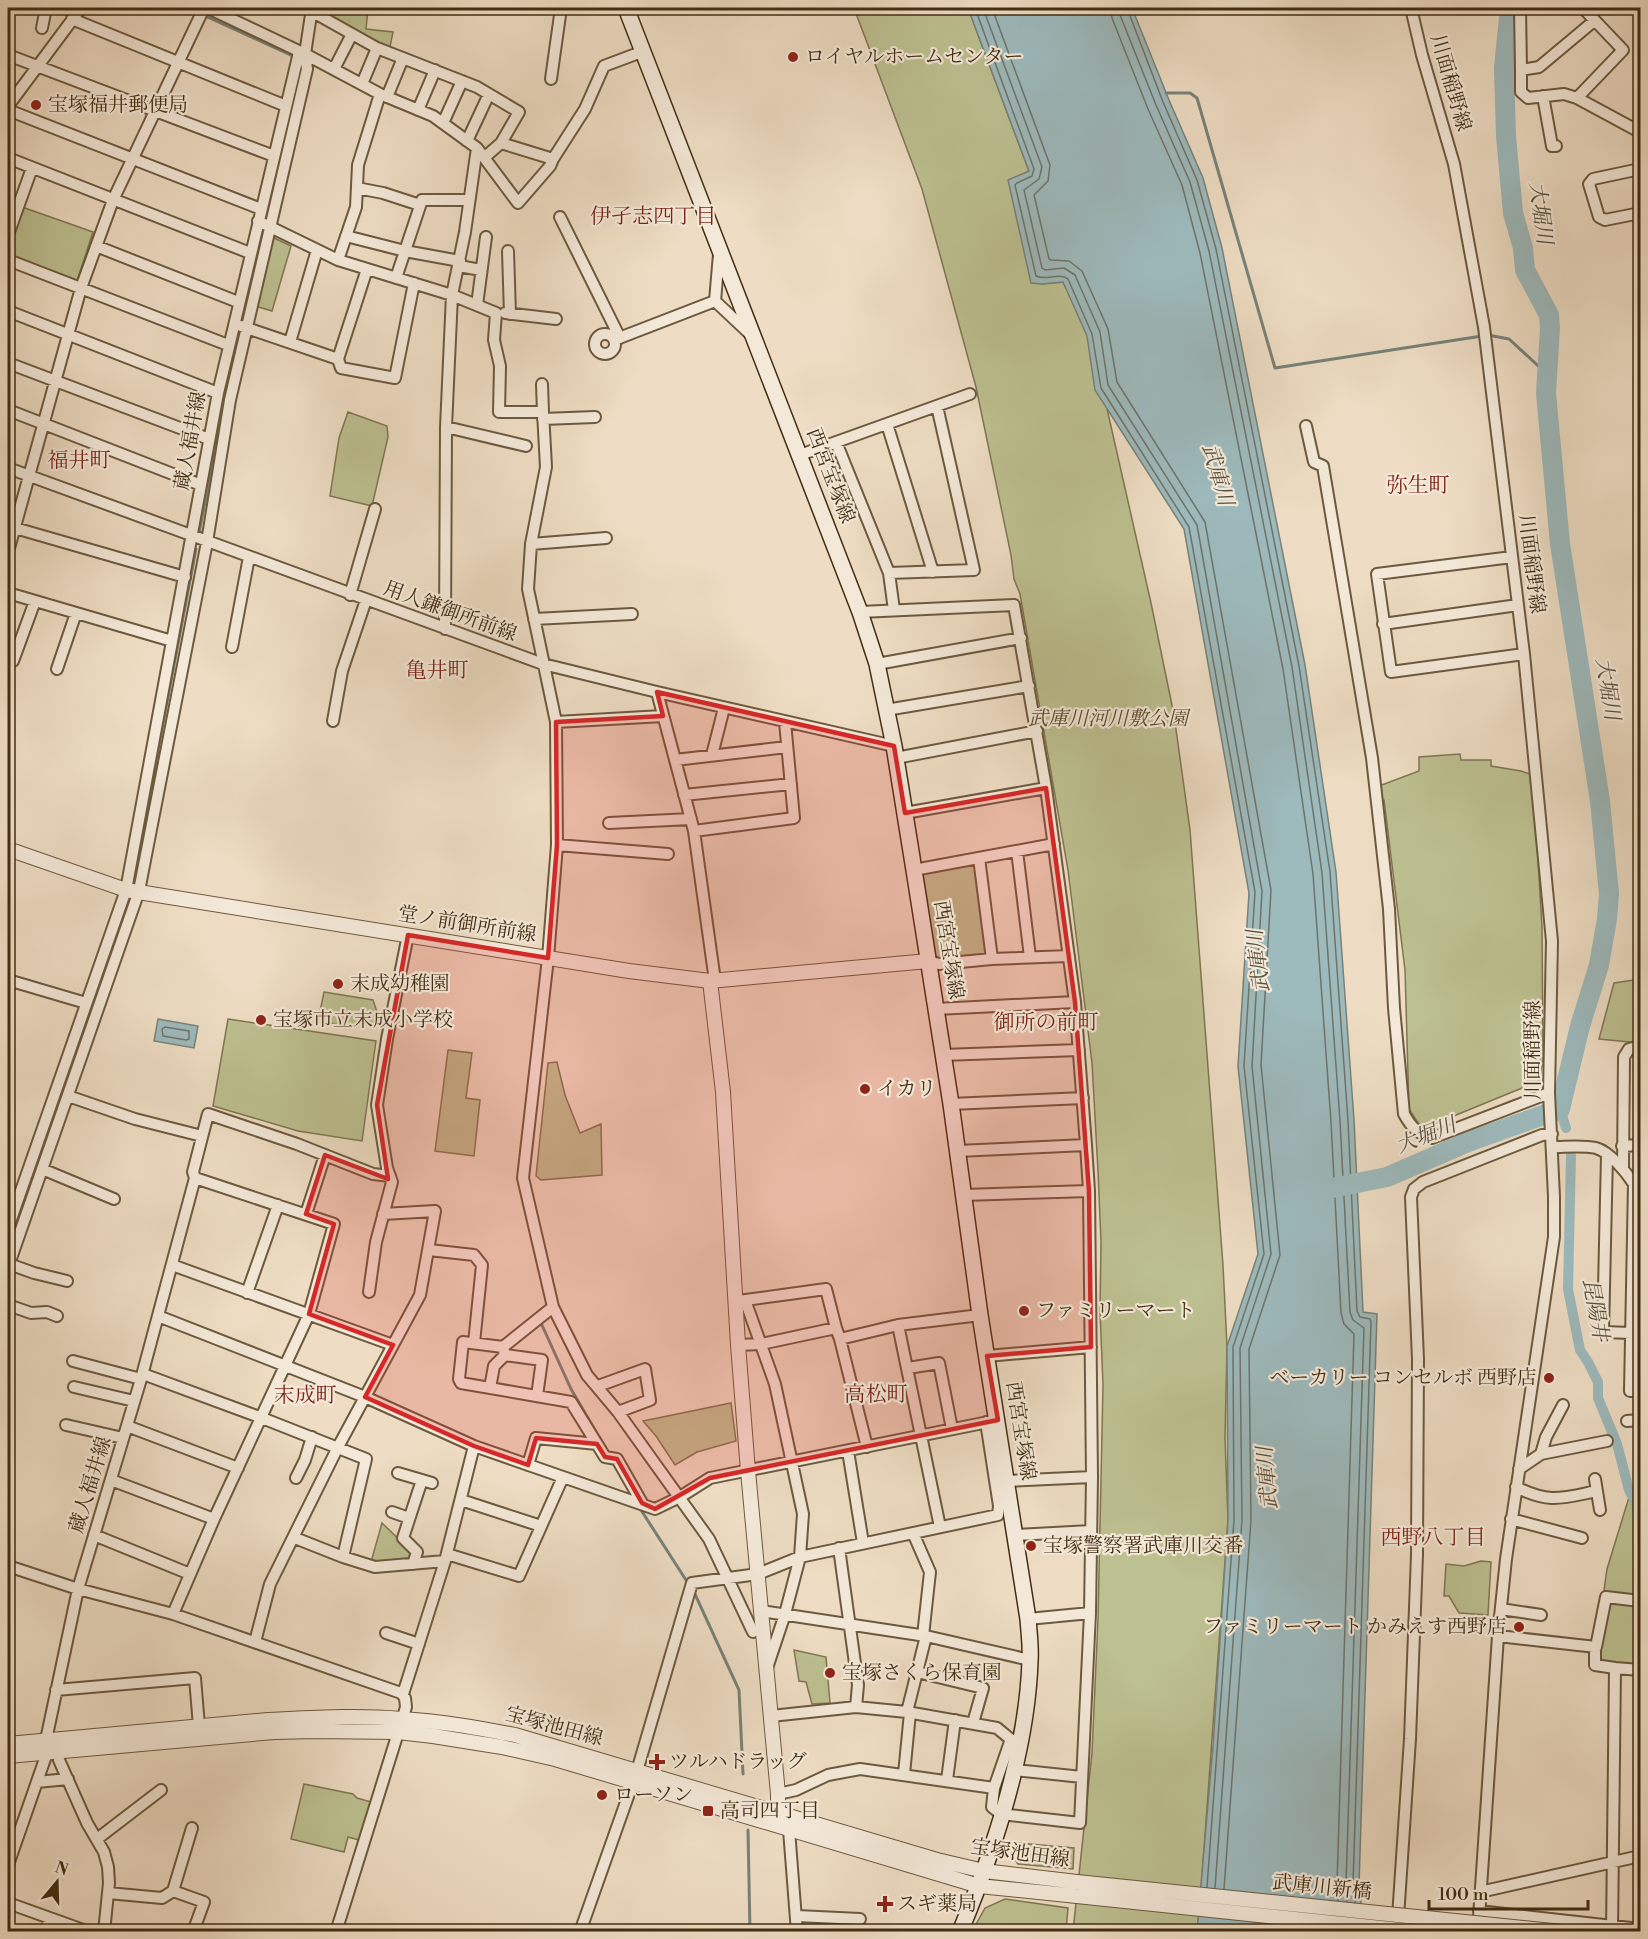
<svg xmlns="http://www.w3.org/2000/svg" width="1648" height="1939" viewBox="0 0 1648 1939" font-family="'Libre Bodoni','Noto Serif JP',serif">
<style>
.green{fill:#bdc091;stroke:#7f7752;stroke-width:1.5}
.water{fill:#9dbabd;stroke:#788279;stroke-width:1.5}
.lines{fill:none;stroke-linecap:round;stroke-linejoin:round}
.shore{stroke:#6f7468;stroke-width:1.5}
.stream{stroke:#788279;stroke-width:3}
.canal{stroke:#9dbabd;stroke-width:10}
.river{stroke:#9dbabd;stroke-width:20}
.minor-casing{stroke:#6c5a3e;stroke-width:14}
.tertiary-casing{stroke:#6c5a3e;stroke-width:16}
.secondary-casing{stroke:#412e12;stroke-width:18}
.minor{stroke:#f4e9d9;stroke-width:10}
.tertiary{stroke:#f4e9d9;stroke-width:14}
.secondary{stroke:#f4e9d9;stroke-width:15}
.tertiary-bridge-casing{stroke:#6c5a3e;stroke-width:16;stroke-linecap:butt}
.tertiary-bridge{stroke:#f4e9d9;stroke-width:14}
.marked{fill:#d62828;fill-opacity:0.2;stroke:#d62828;stroke-width:4.5;stroke-linejoin:round}
.poi-dot{fill:#8f2418;stroke:#f4e9d9;stroke-width:2}
.labels{text-anchor:middle;dominant-baseline:central;stroke-width:4.5;stroke-linejoin:round;paint-order:stroke}
.poi-label{font-size:20px;fill:#412e12;stroke:#f4e9d9;text-anchor:start}
.street-label{font-size:20px;fill:#412e12;stroke:#f4e9d9}
.park-label{font-size:20px;font-style:italic;fill:#5a4b2b;stroke:#f4e9d9}
.water-label{font-size:21px;font-style:italic;fill:#58513d;stroke:#f4e9d9}
.neighbourhood-label{font-size:21px;fill:#7a1f14;stroke:#f4e9d9}
</style>
<rect width="100%" height="100%" fill="#eeddc4"/>
<filter id="stains"><feTurbulence type="fractalNoise" baseFrequency=".00333" numOctaves="4"/><feColorMatrix values="0 0 0 0 .2 0 0 0 0 .09 0 0 0 0 .02 0 0 0 .5 -.17"/></filter>
<radialGradient id="worn" r=".72"><stop offset=".6" stop-color="#630" stop-opacity="0"/><stop offset="1" stop-color="#630" stop-opacity=".3"/></radialGradient>
<path class="green" d="M 326,8 L 368,9 L 366,29 L 393,32 L 390,47 L 369,38 L 325,13 Z
M 854,8 L 968,8 L 1029,171 L 1042,284 L 1063,282 L 1091,338 L 1151,603 L 1174,715 L 1190,830 L 1223,1265 L 1227,1346 L 1225,1438 L 1228,1520 L 1198,1931 L 1073,1931 L 1092,1753 L 1098,1619 L 1103,1385 L 1100,1311 L 1101,1242 L 1098,1171 L 1092,1063 L 1068,870 L 1020,594 L 1014,579 L 1011,555 L 976,387 L 922,189 Z
M 22,207 L 93,232 L 77,281 L 8,256 L 8,247 Z
M 272,237 L 291,246 L 272,311 L 255,306 Z
M 348,412 L 387,426 L 388,437 L 372,506 L 330,496 L 339,438 Z
M 1460,754 L 1461,760 L 1491,760 L 1491,766 L 1521,771 L 1533,775 L 1542,927 L 1543,1060 L 1539,1081 L 1422,1129 L 1409,1109 L 1405,970 L 1384,800 L 1381,800 L 1379,786 L 1419,771 L 1419,757 Z
M 975,864 L 986,955 L 936,959 L 922,873 Z
M 1640,979 L 1640,1043 L 1599,1039 L 1614,983 Z
M 324,992 L 373,1000 L 378,1015 L 377,1024 L 358,1021 L 356,1027 L 318,1021 Z
M 228,1019 L 376,1041 L 362,1141 L 298,1131 L 213,1106 Z
M 448,1050 L 472,1053 L 466,1098 L 480,1100 L 474,1156 L 435,1151 Z
M 557,1062 L 565,1095 L 580,1133 L 601,1124 L 602,1175 L 541,1180 L 536,1176 L 548,1063 Z
M 731,1403 L 736,1441 L 697,1452 L 675,1465 L 656,1436 L 643,1421 Z
M 1630,1494 C 1644,1517 1640,1570 1640,1598 L 1609,1595 L 1604,1590 L 1607,1569 Z
M 382,1523 L 413,1553 L 410,1561 L 371,1562 Z
M 1481,1561 L 1491,1562 L 1488,1615 L 1459,1613 L 1449,1596 L 1444,1596 L 1446,1564 L 1464,1566 Z
M 1609,1602 L 1640,1603 L 1640,1666 L 1600,1662 L 1596,1653 Z
M 794,1650 L 826,1657 L 830,1703 L 812,1704 L 806,1682 L 799,1681 Z
M 304,1784 L 353,1794 L 357,1798 L 371,1802 L 359,1840 L 348,1837 L 344,1852 L 291,1839 Z
M 1007,1842 L 1074,1848 L 1073,1869 L 1018,1864 L 1012,1855 Z
M 1005,1899 L 1068,1908 L 1066,1931 L 1017,1932 L 974,1928 L 985,1908 Z"/>
<path class="water" d="M 968,8 L 1132,8 L 1169,100 L 1203,178 L 1222,248 L 1305,665 L 1336,872 L 1354,1120 L 1363,1312 L 1377,1314 L 1359,1885 L 1364,1931 L 1197,1931 L 1213,1746 L 1228,1520 L 1227,1346 L 1258,1254 L 1238,1066 L 1249,893 L 1184,529 L 1095,390 L 1087,336 L 1063,282 L 1042,284 L 1031,283 L 1008,180 L 1029,171 Z
M 158,1019 L 198,1026 L 194,1048 L 154,1041 Z"/>
<g class="lines">
<path class="shore" d="M 975,8 L 1034,169 L 1032,176 L 1017,183 L 1015,185 L 1036,276 C 1046,281 1059,272 1068,279 L 1092,334 L 1101,388 L 1189,527 L 1255,892 L 1244,1066 L 1264,1254 L 1233,1347 L 1234,1520 L 1207,1887
M 983,8 L 1042,167 L 1039,179 L 1024,190 L 1042,268 L 1045,270 L 1064,268 L 1075,275 L 1100,332 L 1108,385 L 1197,525 L 1262,891 L 1252,1066 L 1271,1254 L 1240,1348 L 1242,1520 L 1215,1888
M 992,8 L 1050,165 L 1048,181 L 1034,195 L 1049,259 L 1051,260 L 1069,261 L 1082,271 L 1108,329 L 1117,382 L 1205,522 L 1271,890 L 1261,1065 L 1280,1255 L 1249,1349 L 1251,1520 L 1224,1889
M 1110,8 L 1112,18 L 1148,109 L 1182,185 L 1200,253 L 1283,669 L 1313,874 L 1331,1122 L 1341,1313 L 1344,1324 L 1354,1334 L 1337,1884 L 1338,1901
M 1119,8 L 1120,15 L 1156,105 L 1190,182 L 1209,251 L 1292,667 L 1322,873 L 1340,1121 L 1350,1312 L 1353,1320 L 1364,1328 L 1346,1884 L 1347,1902
M 1127,8 L 1163,102 L 1197,180 L 1216,249 L 1299,666 L 1330,872 L 1348,1121 L 1357,1311 L 1360,1317 L 1370,1319 L 1371,1322 L 1353,1884 L 1355,1902
M 165,1027 L 189,1031 L 189,1039 L 186,1040 L 163,1036 L 162,1029 Z"/>
<path class="stream" d="M 188,8 L 295,57
M 1166,93 L 1190,93 L 1197,98 L 1275,368 L 1482,336
M 289,118 L 302,66
M 1488,335 L 1509,339 L 1547,374
M 199,533 L 227,390 L 251,278
M 132,887 L 196,549
M 8,1250 L 130,896
M 541,1323 L 571,1389 L 605,1447
M 641,1510 L 686,1580
M 695,1594 L 739,1690 L 743,1774
M 748,1830 L 750,1932"/>
<path class="canal" d="M 1560,1109 L 1566,1128
M 1571,1155 L 1568,1289 L 1580,1350 L 1588,1362 L 1598,1382 L 1598,1398 L 1617,1444 L 1629,1490 L 1635,1501 L 1640,1533"/>
<path class="river" d="M 1332,1188 L 1387,1177 L 1468,1142 L 1560,1109 L 1580,1026 L 1599,965 L 1607,919 L 1609,894 L 1600,801 L 1560,544 L 1546,393 L 1550,328 L 1549,315 L 1525,270 L 1523,248 L 1513,213 L 1506,136 L 1504,67 L 1510,8"/>
<defs>
<path id="minor" d="M 208,8 L 305,54 L 380,94 L 433,116 L 477,148 L 518,203 L 550,166 L 553,159
M 1411,8 L 1422,55 L 1454,164 L 1484,327 L 1524,654 L 1552,941 L 1549,1093 L 1554,1197 L 1554,1237 L 1506,1559 L 1498,1636 L 1478,1932
M 1520,8 L 1521,70 L 1539,67 L 1594,21
M 311,11 L 377,48 L 477,87 L 519,112 L 501,143
M 72,19 L 286,106
M 42,28 L 46,8
M 8,55 L 274,156
M 334,69 L 352,34
M 1521,70 L 1521,92 L 1528,98 L 1564,94 L 1577,98 L 1640,132
M 551,79 L 561,8
M 362,84 L 377,48
M 1543,96 L 1552,146 L 1556,146
M 387,97 L 403,58
M 1577,98 L 1623,50 L 1583,8
M 8,106 L 81,8
M 8,110 L 261,209
M 418,110 L 435,70
M 443,123 L 462,81
M 467,141 L 489,94
M 485,157 L 501,143 L 553,159 L 585,109 L 604,66 L 644,51
M 8,158 L 250,253
M 1640,169 L 1593,179 L 1589,184 L 1599,217 L 1605,220 L 1640,213
M 357,188 L 383,193 L 420,205
M 560,217 L 620,338
M 258,221 L 338,260 L 452,295 L 496,313 L 494,340 L 500,366 L 499,412 L 543,412 L 546,467 L 531,544 L 528,589 L 556,722 L 557,845 L 548,958 L 523,1178 L 553,1307 L 587,1375 L 618,1412 L 709,1539 L 753,1632
M 8,235 L 32,168
M 346,236 L 405,251 L 460,261
M 96,246 L 238,302
M 508,251 L 510,314
M 719,254 L 715,301 L 750,334
M 8,260 L 228,345
M 338,260 L 356,207 L 358,165 L 380,94
M 459,266 L 481,270
M 396,278 L 422,200 L 469,200
M 477,305 L 486,237
M 8,311 L 218,393
M 505,313 L 556,319
M 241,326 L 338,359 L 341,368 L 395,378 L 414,283
M595 344a10 10 0 1 1 20 0a10 10 0 1 1-20 0Z
M 614,340 L 715,301
M 290,342 L 317,250
M 338,359 L 367,269
M 8,363 L 209,439
M 542,384 L 543,412
M 8,410 L 201,485
M 543,419 L 595,417
M 887,424 L 933,572
M 1306,426 L 1314,462 L 1323,466 L 1372,758 L 1389,909 L 1394,1008 L 1404,1114 C 1411,1127 1417,1133 1432,1138 L 1549,1093
M 446,427 L 526,446
M 836,442 L 889,573 L 894,610
M 800,455 L 970,394
M 8,468 L 543,664 L 657,692 L 894,746
M 8,526 L 185,577
M 531,544 L 606,538
M 8,552 L 81,288 L 113,200 L 204,8
M 1512,557 L 1377,574 L 1391,672 L 1524,654
M 889,573 L 974,570 L 937,406
M 8,593 L 172,641
M 350,595 L 375,509
M 534,619 L 632,614
M 1383,624 L 1518,605
M 445,629 L 446,427 L 452,295 L 465,232 L 477,148
M 232,647 L 249,557
M 13,661 L 35,601
M 877,664 L 1021,638
M 57,669 L 76,613
M 657,692 L 694,831 L 715,981
M 886,710 L 1029,686
M 333,721 L 342,671 L 366,600
M 556,722 L 663,716
M 712,755 L 724,708
M 896,758 L 1037,731
M 675,760 L 787,747
M 684,795 L 791,784
M 905,813 L 1046,788
M 609,823 L 691,819
M 694,831 L 794,818 L 785,722
M 557,845 L 668,854
M 1017,851 L 1030,957
M 979,858 L 992,959
M 914,870 L 1054,844
M 928,961 L 939,964 L 992,959 L 1069,956
M 8,980 L 86,1003
M 936,1009 L 1075,1002
M 943,1055 L 1079,1050
M 68,1096 L 135,1119 L 202,1136
M 951,1104 L 1083,1098
M 1622,1146 L 1640,1145
M 1552,1147 C 1566,1147 1583,1145 1596,1148 C 1610,1152 1626,1172 1634,1184 L 1630,1391 L 1640,1391
M 957,1151 L 1086,1145
M 1607,1155 L 1603,1332 L 1631,1333
M 1623,1168 L 1624,1057 L 1629,1049 L 1640,1046
M 42,1169 L 114,1199
M 964,1195 L 1089,1191
M 306,1214 L 325,1155
M 8,1228 L 126,890 L 218,393 L 297,61 L 298,56 L 305,54
M 429,1250 L 474,1255 L 482,1265 L 474,1343
M 9,1264 L 34,1273 L 67,1281
M 172,1265 L 393,1345
M 8,1267 L 139,891 L 207,542 L 230,400 L 307,69 L 305,54 L 312,8
M 369,1292 L 376,1242 L 392,1182 L 387,1168 L 377,1105 L 387,1039 L 408,935
M 247,1293 L 278,1205
M 745,1300 L 775,1384 L 803,1514 L 800,1557 L 785,1614 L 767,1668
M 738,1301 L 826,1289 L 836,1328
M 8,1305 L 31,1313 L 47,1312 L 57,1316
M 553,1307 L 503,1347 L 463,1342 L 459,1379 L 461,1383 L 571,1402 L 605,1457 L 617,1459 L 642,1503
M 158,1316 L 365,1397 L 474,1446 L 655,1509 L 680,1497 L 710,1478 L 998,1420
M 898,1325 L 940,1527
M 840,1339 L 867,1447
M 738,1345 L 761,1344 L 836,1328 L 840,1339 L 898,1325 L 980,1315
M 503,1347 L 505,1355 L 542,1360 L 537,1396
M 987,1356 L 1091,1347
M 73,1361 L 141,1379
M 908,1368 L 939,1363 L 952,1429
M 143,1374 L 262,1418 L 366,1459 L 343,1557
M 598,1386 L 645,1369 L 650,1400 L 618,1412
M 74,1387 L 134,1401
M 490,1388 L 494,1366 L 505,1355
M 1627,1421 L 1640,1420
M 66,1425 L 123,1438
M 127,1426 L 238,1468
M 848,1451 L 863,1543
M 1541,1454 L 1546,1437 L 1563,1405
M 528,1465 L 536,1438 L 597,1444
M 1519,1469 L 1541,1454 L 1607,1441
M 398,1473 L 432,1483
M 296,1478 L 305,1460 L 312,1437
M 1595,1479 L 1600,1510
M 111,1480 L 214,1519
M 1006,1481 L 1092,1477
M 1516,1487 C 1550,1504 1562,1498 1597,1491
M 461,1500 L 541,1526
M 392,1512 L 409,1518
M 1511,1519 L 1582,1538
M 913,1533 L 930,1572 L 923,1636
M 94,1535 L 190,1574
M 1015,1535 L 1091,1531
M 295,1538 L 343,1557 L 375,1567 L 445,1561 L 474,1446
M 839,1548 L 858,1685 L 856,1707
M 447,1554 L 519,1576 L 563,1477
M 413,1564 L 417,1552 L 403,1538 L 422,1480
M 8,1566 L 78,1589 L 173,1614 L 401,1693 L 405,1698 L 406,1707 L 336,1932
M 1501,1609 L 1541,1615
M 761,1611 L 926,1636 L 1030,1660
M 173,1614 L 214,1519 L 309,1314 L 334,1224 L 195,1178
M 1028,1619 L 1090,1613
M 386,1633 L 419,1644
M 1498,1636 L 1596,1647 L 1606,1597 L 1640,1601
M 255,1642 L 270,1584 L 338,1447 L 420,1295 L 435,1211 L 383,1214
M 1595,1646 L 1595,1665 L 1615,1668
M 917,1672 L 983,1688 L 973,1723
M 56,1690 L 195,1678 L 199,1726
M 403,1694 L 445,1561
M 907,1712 L 926,1636
M 771,1716 L 856,1707 L 907,1712 L 997,1728 L 1020,1747
M 59,1760 L 87,1823 L 104,1852 L 108,1867 L 109,1883 L 104,1932
M 1015,1770 L 1082,1777
M 904,1774 L 910,1713
M 947,1780 L 955,1720
M 37,1782 L 68,1779
M 994,1788 L 1011,1739
M 778,1794 L 796,1790 L 828,1775 L 860,1769 L 994,1788 L 992,1807 L 1001,1814 L 1080,1823 L 1090,1613 L 1092,1477 L 1089,1191 L 1086,1145 L 1075,1002 L 1046,788 L 1014,605 L 860,612
M 789,1830 L 797,1932
M 97,1839 L 161,1790
M 8,1865 L 47,1753 L 46,1740 L 78,1589 L 141,1379 L 195,1178 L 193,1172 L 208,1114 L 297,1144 L 373,1174 L 390,1176
M 173,1891 L 204,1902 L 193,1932
M 1480,1892 L 1640,1856
M 108,1893 L 162,1898 L 173,1891 L 192,1828
M 8,1903 L 89,1932
M 1479,1911 L 1640,1929
M 797,1916 L 860,1919
M 45,1932 L 50,1918
M 580,1932 L 637,1771 L 692,1583 L 758,1574 L 800,1557 L 998,1515 L 999,1506 L 986,1422
M 1397,1932 L 1410,1739 L 1417,1555 L 1418,1359 L 1411,1197 L 1414,1189 L 1423,1182 L 1542,1135 L 1552,1134
M 1612,1932 L 1615,1668 L 1640,1670"/>
<path id="tertiary" d="M 8,849 L 126,890 L 629,971 L 710,981 L 928,961
M 710,981 L 723,1092 L 738,1345 L 748,1471 L 778,1794 L 778,1812 L 782,1818
M 8,1744 L 268,1720 C 312,1718 357,1715 401,1719 C 440,1721 478,1728 515,1735 L 937,1860 L 984,1871 L 1077,1882
M 8,1756 L 274,1732 L 315,1731 L 398,1732 L 433,1736 L 502,1747 L 555,1759 L 979,1886 L 1077,1896"/>
<path id="secondary" d="M 626,8 L 860,612 L 877,664 L 894,746 L 914,870 L 951,1104 L 980,1315 L 1028,1619 C 1029,1633 1031,1647 1030,1661 C 1027,1752 995,1848 960,1932"/>
</defs>
<use href="#minor" class="minor-casing"/>
<use href="#tertiary" class="tertiary-casing"/>
<use href="#secondary" class="secondary-casing"/>
<use href="#minor" class="minor"/>
<use href="#tertiary" class="tertiary"/>
<use href="#secondary" class="secondary"/>
<defs>
<path id="tertiary-bridge" d="M 1077,1882 L 1562,1932
M 1077,1896 L 1419,1932"/>
</defs>
<use href="#tertiary-bridge" class="tertiary-bridge-casing"/>
<use href="#tertiary-bridge" class="tertiary-bridge"/>
</g>
<path class="marked" d="M 657,692 L 894,746 L 905,813 L 1046,788 L 1075,1002 L 1089,1191 L 1091,1347 L 987,1356 L 998,1420 L 710,1478 L 655,1509 L 642,1503 L 617,1459 L 605,1457 L 597,1444 L 536,1438 L 528,1465 L 474,1446 L 365,1397 L 393,1345 L 309,1314 L 334,1224 L 306,1214 L 325,1155 L 388,1179 L 377,1105 L 408,935 L 548,958 L 557,845 L 556,722 L 663,716 Z"/>
<g class="poi-dot">
<circle cx="793" cy="57" r="6"/>
<circle cx="36" cy="105" r="6"/>
<circle cx="338" cy="984" r="6"/>
<circle cx="261" cy="1020" r="6"/>
<circle cx="865" cy="1089" r="6"/>
<circle cx="1024" cy="1311" r="6"/>
<circle cx="1549" cy="1378" r="6"/>
<circle cx="1031" cy="1546" r="6"/>
<circle cx="1519" cy="1627" r="6"/>
<circle cx="830" cy="1673" r="6"/>
<path d="M654 1753h6v6h6v6h-6v6h-6v-6h-6v-6h6z"/>
<circle cx="602" cy="1795" r="6"/>
<rect x="702" y="1805" width="12" height="12" rx="3"/>
<path d="M882 1895h6v6h6v6h-6v6h-6v-6h-6v-6h6z"/>
</g>
<g class="labels">
<g class="poi-label">
<text x="805" y="57">ロイヤルホームセンター</text>
<text x="48" y="105">宝塚福井郵便局</text>
<text x="350" y="984">末成幼稚園</text>
<text x="273" y="1020">宝塚市立末成小学校</text>
<text x="877" y="1089">イカリ</text>
<text x="1036" y="1311">ファミリーマート</text>
<text x="1537" y="1378" text-anchor="end">ベーカリー コンセルボ 西野店</text>
<text x="1043" y="1546">宝塚警察署武庫川交番</text>
<text x="1507" y="1627" text-anchor="end">ファミリーマート かみえす西野店</text>
<text x="842" y="1673">宝塚さくら保育園</text>
<text x="669" y="1762">ツルハドラッグ</text>
<text x="614" y="1795">ローソン</text>
<text x="720" y="1811">高司四丁目</text>
<text x="897" y="1904">スギ薬局</text>
</g>
<g class="street-label">
<text transform="translate(1450 83) rotate(74)">川面稲野線</text>
<text transform="translate(191 441) rotate(-80)">蔵人福井線</text>
<text transform="translate(830 476) rotate(69)">西宮宝塚線</text>
<text transform="translate(1531 564) rotate(83)">川面稲野線</text>
<text transform="translate(450 612) rotate(20)">用人鎌御所前線</text>
<text transform="translate(467 925) rotate(9)">堂ノ前御所前線</text>
<text transform="translate(948 950) rotate(81)">西宮宝塚線</text>
<text transform="translate(1533 1050) rotate(-90)">川面稲野線</text>
<text transform="translate(1020 1431) rotate(81)">西宮宝塚線</text>
<text transform="translate(91 1485) rotate(-73)">蔵人福井線</text>
<text transform="translate(554 1727) rotate(15)">宝塚池田線</text>
<text transform="translate(1020 1854) rotate(8)">宝塚池田線</text>
<text transform="translate(1322 1888) rotate(6)">武庫川新橋</text>
</g>
<g class="park-label">
<text x="1108" y="719">武庫川河川敷公園</text>
</g>
<g class="water-label">
<text transform="translate(1540 213) rotate(82)">大堀川</text>
<text transform="translate(1217 475) rotate(74)">武庫川</text>
<text transform="translate(1607 689) rotate(81)">大堀川</text>
<text transform="translate(1259 961) rotate(-97)">武庫川</text>
<text transform="translate(1426 1136) rotate(-22)">大堀川</text>
<text transform="translate(1595 1310) rotate(80)">昆陽井</text>
<text transform="translate(1268 1478) rotate(-95)">武庫川</text>
</g>
<g class="neighbourhood-label">
<text x="653" y="217">伊孑志四丁目</text>
<text x="79" y="461">福井町</text>
<text x="1418" y="486">弥生町</text>
<text x="437" y="671">亀井町</text>
<text x="1046" y="1023">御所の前町</text>
<text x="876" y="1395">高松町</text>
<text x="305" y="1396">末成町</text>
<text x="1433" y="1538">西野八丁目</text>
</g>
</g>
<rect width="1648" height="1939" fill="none" stroke="#eeddc4" stroke-width="30"/>
<rect x="9" y="9" width="1630" height="1921" fill="none" stroke="#412e12" stroke-width="3"/>
<rect x="15" y="15" width="1618" height="1909" fill="none" stroke="#412e12" stroke-width="1.5"/>
<g transform="translate(57 1882) rotate(19)" stroke="#f4e9d9" stroke-width="4.5" paint-order="stroke">
<path d="M0-4.5L10 22L0 15L-10 22Z" fill="#412e12"/>
<text y="-9" font-size="16" font-weight="bold" text-anchor="middle" fill="#412e12">N</text>
</g>
<path d="M1429 1900v9h159v-9" fill="none" stroke="#412e12" stroke-width="3"/>
<text x="1438" y="1900" font-size="18" fill="#412e12" stroke="#f4e9d9" stroke-width="4.5" paint-order="stroke">100 m</text>
<rect width="100%" height="100%" filter="url(#stains)"/>
<rect width="100%" height="100%" fill="url(#worn)"/>
</svg>
